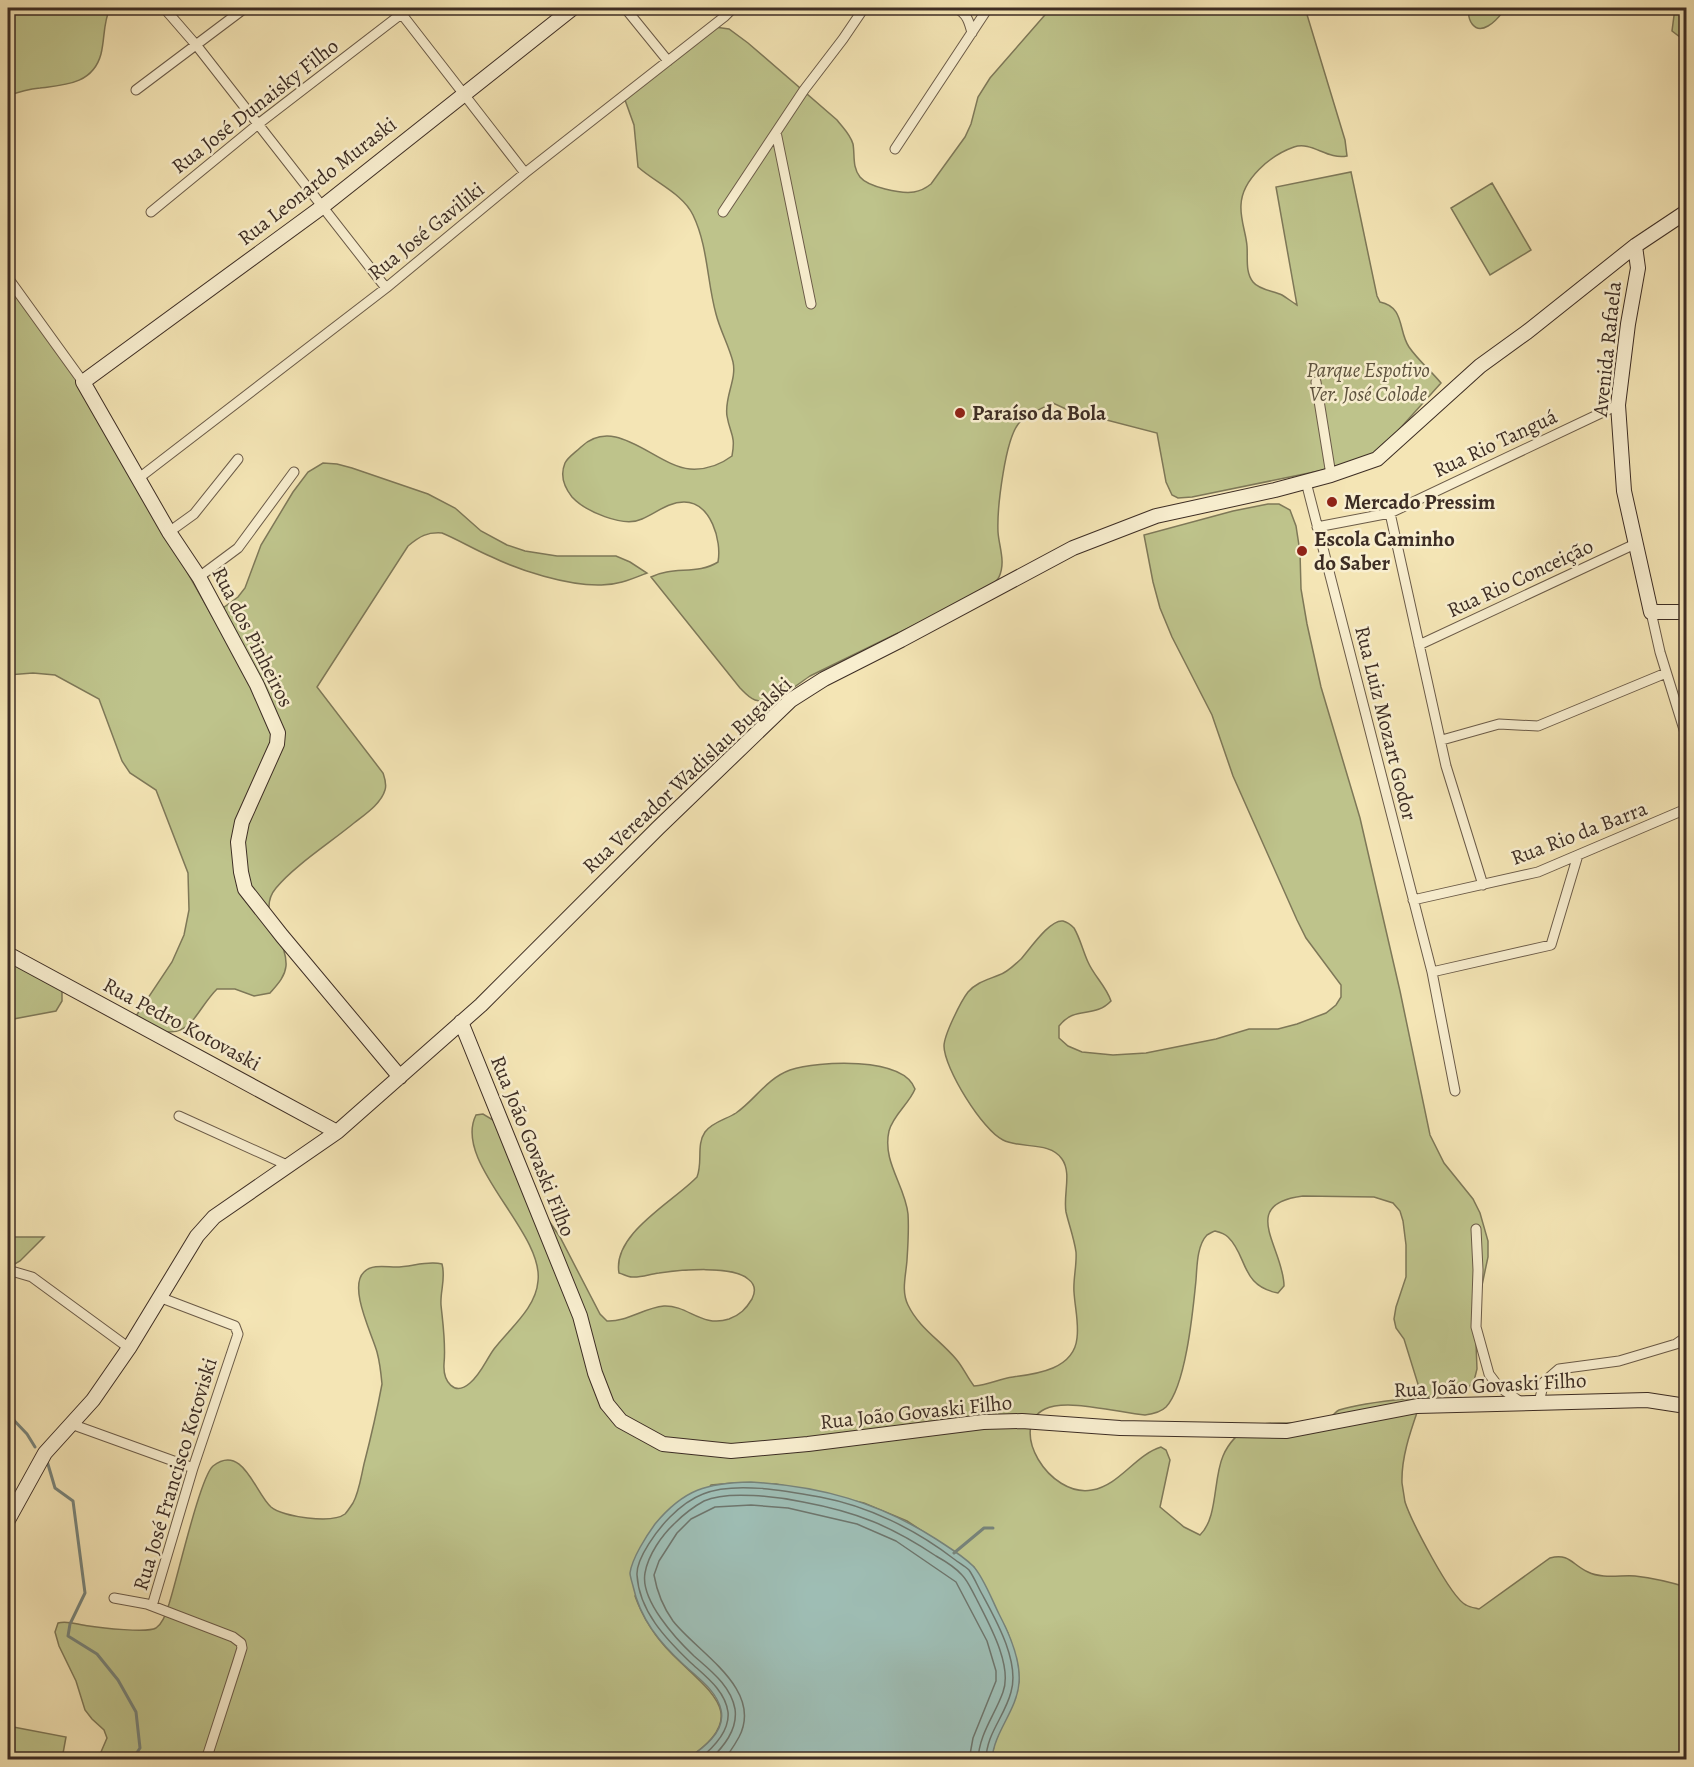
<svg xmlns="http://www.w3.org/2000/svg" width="1694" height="1767" viewBox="0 0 1694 1767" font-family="Alegreya,serif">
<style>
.green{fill:#bec38b;stroke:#7e7858;stroke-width:1.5;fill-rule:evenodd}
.water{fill:#9ebdb4;stroke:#77837a;stroke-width:1.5}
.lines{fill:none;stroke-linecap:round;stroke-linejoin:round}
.shore{stroke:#6e756c;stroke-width:1.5}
.stream{stroke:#77837a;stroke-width:3}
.street-casing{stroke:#6b5b48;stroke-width:11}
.secondary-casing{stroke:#3d2d24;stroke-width:16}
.street{stroke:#f8eecf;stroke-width:9}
.secondary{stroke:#f8eecf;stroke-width:14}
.poi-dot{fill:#8f2418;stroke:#f8eecf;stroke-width:2}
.labels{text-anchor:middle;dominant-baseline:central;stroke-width:5;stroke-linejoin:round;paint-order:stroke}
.street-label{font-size:21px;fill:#3d2d24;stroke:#f8eecf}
.park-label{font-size:21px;font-style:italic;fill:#5d523e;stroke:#f8eecf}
.poi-label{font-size:21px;font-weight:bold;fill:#3d2d24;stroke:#f8eecf;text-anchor:start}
</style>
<rect width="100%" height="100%" fill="#f4e5b5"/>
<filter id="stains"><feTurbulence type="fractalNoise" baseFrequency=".00333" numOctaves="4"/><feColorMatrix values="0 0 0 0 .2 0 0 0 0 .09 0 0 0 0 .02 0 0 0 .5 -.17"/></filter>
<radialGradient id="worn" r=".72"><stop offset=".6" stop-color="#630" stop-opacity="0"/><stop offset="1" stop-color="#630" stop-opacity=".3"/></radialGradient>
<path class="green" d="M 8,8 L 110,8 C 103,23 105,38 101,54 C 93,84 65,85 40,88 C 29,89 18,92 8,96 Z
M 1051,8 L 1305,8 L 1345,140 L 1347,156 C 1327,160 1312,141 1294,147 C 1271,155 1242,179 1241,205 C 1240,219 1246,233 1247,246 C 1248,258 1245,272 1253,282 C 1259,290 1274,291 1282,295 C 1287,298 1292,302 1297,305 L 1276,187 L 1351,172 L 1377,296 L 1380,302 C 1405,307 1398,331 1409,347 C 1418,360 1431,371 1441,383 L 1386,444 L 1371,456 L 1319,471 L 1192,497 L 1178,498 L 1172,495 L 1166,482 L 1157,433 L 1068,410 L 1053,403 C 1042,408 1030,413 1021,421 C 1005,434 997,510 998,532 C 999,547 1006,562 999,577 C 997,582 987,588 982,592 L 810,676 C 795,686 773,706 755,700 C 749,698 744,692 740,688 L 651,577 C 672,566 698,575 718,562 C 722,541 711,502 684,502 C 668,502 656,513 642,519 C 623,528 585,511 572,497 C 564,487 560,475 565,463 C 568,457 576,452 581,447 C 616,414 655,466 690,469 C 705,470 720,465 732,456 C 736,435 730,434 727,416 C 724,397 737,380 733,362 C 729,346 720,330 716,314 C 707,282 708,246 693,215 C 683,194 656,183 638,167 L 634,125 L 625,100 L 715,27 L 729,29 L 748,43 L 837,120 C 843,128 850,134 853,144 C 855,155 852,167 860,177 C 868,187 901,194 914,192 C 920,191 926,188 931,184 L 965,137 L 971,124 L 978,97 L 990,78 Z
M 1469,8 L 1506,8 C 1501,14 1496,22 1488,26 C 1474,34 1467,20 1469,8 Z
M 1675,8 L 1686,8 L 1686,32 L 1680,37 L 1672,31 Z
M 1492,183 L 1531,250 L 1490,275 L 1451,208 Z
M 8,274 L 76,376 L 212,616 L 238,597 L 245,588 L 261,545 L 293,492 L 308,472 L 323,463 L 337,464 L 352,468 L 428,494 L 455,508 L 481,531 L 507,545 L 525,551 L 557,556 L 616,556 L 630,562 L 647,573 C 632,579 616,586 598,585 C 566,585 521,571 492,557 C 475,550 459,540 442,533 C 427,532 420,536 408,546 L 317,687 L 383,773 C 385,779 387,784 385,790 C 381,804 364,815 354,823 C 331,842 294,866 276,888 C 255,913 288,939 286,966 C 285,977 277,985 270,993 L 254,996 L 235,989 L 217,989 C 207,999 202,1009 193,1020 C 177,1041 153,1030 132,1022 L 172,962 L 184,935 L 189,910 L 188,873 L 156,790 L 130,773 L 122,761 L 99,699 L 55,675 L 33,673 L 8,675 Z
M 1268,504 L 1279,504 L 1290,510 L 1296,526 L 1300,552 L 1301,589 L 1307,624 L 1321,687 L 1360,818 L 1400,991 L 1430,1135 L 1444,1163 L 1473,1199 L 1480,1213 L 1488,1241 L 1488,1257 L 1475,1318 L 1477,1369 L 1474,1381 L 1469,1387 L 1457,1393 L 1422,1398 C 1413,1425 1401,1454 1402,1483 C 1403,1489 1404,1496 1405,1502 C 1411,1520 1450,1597 1466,1605 C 1469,1607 1475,1608 1479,1609 L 1550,1558 C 1570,1553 1572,1565 1588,1572 C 1602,1579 1620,1575 1635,1576 C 1652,1578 1670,1582 1686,1587 L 1686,1759 L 992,1759 L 994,1745 L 1019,1682 L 1018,1668 L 1008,1633 L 974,1567 L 953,1551 L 907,1521 L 864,1503 L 776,1484 L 733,1483 L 711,1485 L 635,1596 C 643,1618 655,1637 672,1654 C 710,1692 753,1716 687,1759 L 98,1759 L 107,1738 L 104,1730 L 92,1719 L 85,1710 L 76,1681 L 59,1646 L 55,1632 L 58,1623 C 68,1620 78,1625 89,1626 C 101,1628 148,1633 156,1628 C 164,1622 166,1612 169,1604 C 177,1580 200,1477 213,1466 C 243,1443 255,1493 271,1507 C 283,1517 332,1524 345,1514 C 347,1512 351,1506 353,1503 C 359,1492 361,1477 364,1464 C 371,1437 377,1411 382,1384 C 381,1373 380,1363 377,1352 C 372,1334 348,1287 364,1272 C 372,1264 386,1267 396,1267 C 411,1267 428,1260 442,1264 C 446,1279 440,1291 441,1305 C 443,1325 446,1344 444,1364 C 443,1381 454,1397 470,1383 C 481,1374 486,1360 494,1349 C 510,1328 536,1308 538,1281 C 544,1232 452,1162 476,1115 L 483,1114 L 493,1120 L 538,1205 L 560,1237 L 600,1314 L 607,1321 C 627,1322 643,1308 664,1306 C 688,1305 702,1328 729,1319 C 740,1315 746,1309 752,1299 C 756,1291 755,1284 748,1279 C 733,1265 680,1270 659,1273 C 650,1274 640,1278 632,1277 C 628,1277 623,1274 619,1273 C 612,1234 673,1202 697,1177 C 703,1162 696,1145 705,1132 C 712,1122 727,1119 736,1113 C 756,1099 766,1079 790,1070 C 818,1061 903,1056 915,1089 C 909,1104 893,1115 889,1131 C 882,1162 905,1185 908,1214 C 909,1229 908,1245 907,1260 C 906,1275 901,1291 908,1305 C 919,1328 940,1340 956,1359 C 963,1367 967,1377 974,1386 C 990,1385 998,1379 1013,1377 C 1037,1374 1074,1369 1077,1338 C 1079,1323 1075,1308 1074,1292 C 1073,1279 1077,1265 1076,1252 C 1074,1238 1069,1225 1066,1212 C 1063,1195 1072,1173 1062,1159 C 1050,1141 1020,1149 1003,1140 C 983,1131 944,1068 944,1046 C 944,1035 961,1001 968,992 C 977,982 987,980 999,975 C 1008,972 1014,965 1021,959 C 1030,949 1050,919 1063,921 C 1067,922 1071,925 1074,928 C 1080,938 1083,951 1088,962 C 1094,976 1106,986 1111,1001 C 1094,1019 1075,1005 1059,1026 L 1059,1038 L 1068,1046 L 1082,1052 L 1113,1055 L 1146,1053 L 1216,1039 L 1249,1029 L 1278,1029 L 1297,1024 L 1326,1013 L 1336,1005 L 1341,997 L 1341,985 L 1306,938 L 1297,920 L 1233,776 L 1212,715 L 1172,637 L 1160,608 L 1153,582 L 1144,535 L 1233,511 ZM 1303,1196 L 1374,1197 L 1393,1203 L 1400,1211 L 1403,1221 L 1406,1245 L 1406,1277 L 1396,1307 L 1394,1319 L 1396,1328 L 1404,1339 L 1422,1397 C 1396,1400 1364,1402 1339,1410 C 1335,1412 1333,1416 1329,1418 C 1323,1421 1312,1422 1306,1422 C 1288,1425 1268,1420 1251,1427 C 1238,1432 1228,1444 1223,1456 C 1213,1479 1218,1518 1200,1535 L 1184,1527 L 1160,1507 L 1170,1460 L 1166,1450 L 1161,1447 C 1135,1455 1120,1485 1092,1490 C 1049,1498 1007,1427 1045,1409 C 1067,1398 1120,1413 1145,1415 C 1153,1414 1161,1412 1166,1407 C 1186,1386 1193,1310 1196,1280 C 1197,1267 1197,1245 1207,1235 C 1207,1235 1214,1231 1215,1231 C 1219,1232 1225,1234 1228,1237 C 1248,1256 1240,1286 1278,1293 L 1284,1286 C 1284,1248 1237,1204 1303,1196 Z
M 8,947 L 62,984 L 62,1001 L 56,1011 L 8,1020 Z
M 8,1237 L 44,1237 L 20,1261 L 8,1268 Z
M 8,1726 L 66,1737 L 62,1759 L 8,1759 Z"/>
<path class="water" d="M 751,1482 C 820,1486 878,1502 936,1539 C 948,1547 962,1555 973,1566 C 983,1576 992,1600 999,1614 C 1009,1633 1021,1661 1019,1683 C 1017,1710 994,1732 992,1759 L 687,1759 C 702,1749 726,1732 721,1710 C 717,1691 698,1678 684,1665 C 660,1643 640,1619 633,1586 C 632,1582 630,1576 630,1573 C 632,1558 647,1535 655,1524 C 684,1489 707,1483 751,1482 Z"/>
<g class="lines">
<path class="shore" d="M 698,1760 C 712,1749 730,1732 728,1712 C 725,1690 705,1676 690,1662 C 666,1639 639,1611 637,1575 C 636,1558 658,1529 670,1517 C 679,1508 690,1499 703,1494 C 734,1481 788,1491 820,1497 C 868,1506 915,1529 954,1559 C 959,1563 965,1566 969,1570 C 974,1577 978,1587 982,1594 C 996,1620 1020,1662 1011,1692 C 1005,1716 986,1734 986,1760
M 710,1760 C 723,1747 738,1730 735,1709 C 731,1686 711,1671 694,1656 C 676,1639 640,1600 645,1573 C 648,1555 662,1535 675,1523 C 684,1514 693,1507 704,1501 C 728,1490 778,1497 803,1502 C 857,1512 891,1526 936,1556 C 945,1561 955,1567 962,1575 C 968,1581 972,1591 976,1598 C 988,1622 1013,1665 1003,1692 C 995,1715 979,1734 978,1760
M 723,1760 C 730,1753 734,1746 739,1737 C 764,1689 698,1653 673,1621 C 663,1607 657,1592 654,1575 L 659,1561 L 677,1533 L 691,1519 L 715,1507 L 751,1505 L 788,1508 L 857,1524 L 896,1541 L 956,1582 L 987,1641 L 996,1671 L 996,1681 L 973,1738 L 969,1760"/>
<path class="stream" d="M 8,1414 L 27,1434 L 35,1447
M 47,1461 L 55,1488 L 73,1501 L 85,1593 L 70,1624 L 68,1636 L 97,1654 L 118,1680 L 136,1712 L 140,1748 L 132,1760
M 954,1553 L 984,1528 L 993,1528"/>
<defs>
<path id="street" d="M 164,8 L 197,46 L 386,288
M 397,8 L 525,173
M 625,8 L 668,61
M 956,8 C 967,14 969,21 972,33
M 136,90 L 245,8
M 776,132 L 811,304
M 895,149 L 988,8
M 151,212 L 257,125 L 409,8
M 723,212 L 804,90 L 843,39 L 864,8
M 8,278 L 83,382
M 1316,382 L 1331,475
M 139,478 L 386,288 L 525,173 L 724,17 L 733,8
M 1306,482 L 1432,972 L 1455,1091
M 1390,513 L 1446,766 L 1483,885
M 1317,527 L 1390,513 L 1618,405
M 169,532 L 194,514 L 238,459
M 199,577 L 238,548 L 294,472
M 1651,612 L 1660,652 L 1686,736
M 1419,645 L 1635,544
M 1442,740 L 1499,724 L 1538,726 L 1666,673
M 1413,900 L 1538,872 L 1686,809
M 1432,972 L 1551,945 L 1578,855
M 179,1116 L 287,1165
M 1476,1229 L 1478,1270 L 1476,1327 L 1489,1374 L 1498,1386 L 1522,1403
M 8,1270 L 32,1277 L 129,1348
M 1539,1402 L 1544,1382 L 1559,1369 L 1619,1361 L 1676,1344 L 1686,1337
M 71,1424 L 193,1468
M 114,1598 L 147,1604 L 233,1637 L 241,1643 L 242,1648 L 237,1664 L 206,1760
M 152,1606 L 193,1468 L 238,1334 L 235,1326 L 159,1297"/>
<path id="secondary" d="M 1635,246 L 1638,268 L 1628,324 L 1618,405 L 1624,491 L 1651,612 L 1686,612
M 8,954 L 337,1132
M 461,1022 L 580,1316 L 595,1373 L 607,1404 L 621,1421 L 663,1444 L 731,1451 L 808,1444 L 983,1422 L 1022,1421 L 1120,1428 L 1287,1431 L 1417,1406 L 1647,1400 L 1686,1406
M 400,1077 L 282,936 L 245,889 L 241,872 L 238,842 L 242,822 L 277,744 L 278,733 L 257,685 L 199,577 L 169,532 L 83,382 L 322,207 L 573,8
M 8,1520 L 45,1453 L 93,1400 L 129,1348 L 197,1236 L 214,1217 L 337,1132 L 481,1005 L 658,828 L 791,700 L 824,679 L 901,640 L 1073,548 L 1156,516 L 1275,490 L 1331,475 L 1377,459 L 1480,366 L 1527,332 L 1635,246 L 1686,212"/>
</defs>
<use href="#street" class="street-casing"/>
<use href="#secondary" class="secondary-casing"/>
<use href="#street" class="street"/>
<use href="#secondary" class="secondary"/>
</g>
<g class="poi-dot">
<circle cx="960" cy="413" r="6"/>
<circle cx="1332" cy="502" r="6"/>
<circle cx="1302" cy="551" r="6"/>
</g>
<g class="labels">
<g class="street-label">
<text transform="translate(255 106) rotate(-38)">Rua José Dunaisky Filho</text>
<text transform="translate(317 181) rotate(-38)">Rua Leonardo Muraski</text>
<text transform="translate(426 231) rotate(-39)">Rua José Gaviliki</text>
<text transform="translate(1607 349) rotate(-84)">Avenida Rafaela</text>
<text transform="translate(1495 443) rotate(-25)">Rua Rio Tanguá</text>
<text transform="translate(1520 578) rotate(-25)">Rua Rio Conceição</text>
<text transform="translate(253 637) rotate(63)">Rua dos Pinheiros</text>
<text transform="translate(1386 723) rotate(76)">Rua Luiz Mozart Godor</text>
<text transform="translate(687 775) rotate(-43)">Rua Vereador Wadislau Bugalski</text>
<text transform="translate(1579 833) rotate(-21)">Rua Rio da Barra</text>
<text transform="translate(182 1024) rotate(28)">Rua Pedro Kotovaski</text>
<text transform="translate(533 1146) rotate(68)">Rua João Govaski Filho</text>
<text transform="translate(1490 1385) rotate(-3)">Rua João Govaski Filho</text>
<text transform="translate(916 1412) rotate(-6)">Rua João Govaski Filho</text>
<text transform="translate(175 1474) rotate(-73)">Rua José Francisco Kotoviski</text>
</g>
<g class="park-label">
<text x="1368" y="370">Parque Espotivo<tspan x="1368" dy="24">Ver. José Colode</tspan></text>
</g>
<g class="poi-label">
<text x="972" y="413">Paraíso da Bola</text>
<text x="1344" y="502">Mercado Pressim</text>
<text x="1314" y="539">Escola Caminho<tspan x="1314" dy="24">do Saber</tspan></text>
</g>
</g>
<rect width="1694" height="1767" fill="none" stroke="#f4e5b5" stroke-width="30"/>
<rect x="9" y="9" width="1676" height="1749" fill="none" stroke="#3d2d24" stroke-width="3"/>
<rect x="15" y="15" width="1664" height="1737" fill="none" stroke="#3d2d24" stroke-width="1.5"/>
<rect width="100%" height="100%" filter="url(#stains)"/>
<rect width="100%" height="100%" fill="url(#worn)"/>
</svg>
